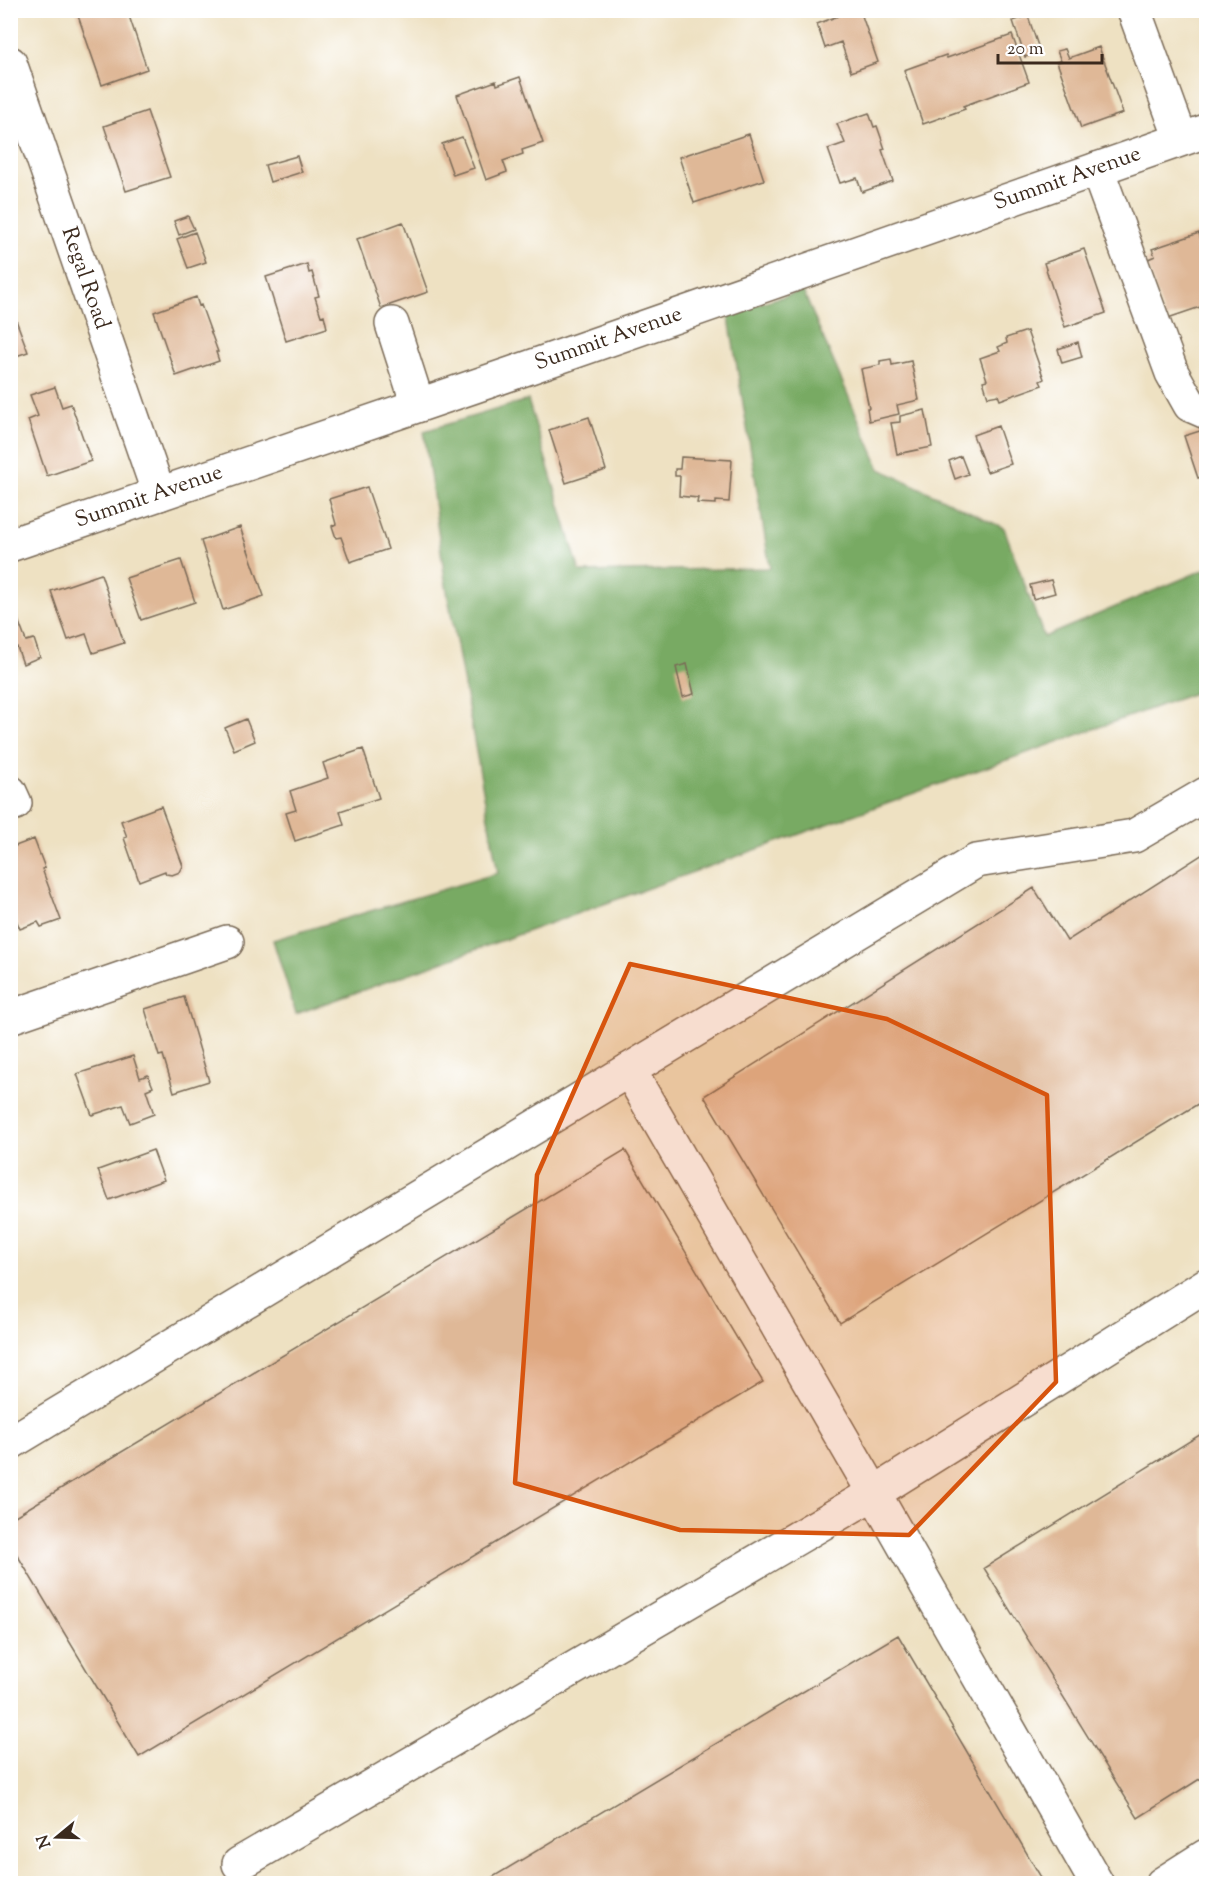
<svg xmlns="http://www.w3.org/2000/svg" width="1217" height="1894" viewBox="0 0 1217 1894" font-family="'Sorts Mill Goudy',serif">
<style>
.forest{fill:#78aa64;stroke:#5a6a41;stroke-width:1.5}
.building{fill:#dfb897}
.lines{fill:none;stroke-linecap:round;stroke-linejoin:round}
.minor-casing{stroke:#7a6a57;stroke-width:36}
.minor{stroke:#fff;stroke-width:33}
.marked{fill:#d7540e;fill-opacity:0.2;stroke:#d7540e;stroke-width:4.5;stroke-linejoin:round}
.labels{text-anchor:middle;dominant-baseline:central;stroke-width:4.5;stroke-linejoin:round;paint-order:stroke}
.street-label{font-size:22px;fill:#3b2a1e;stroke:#fff}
</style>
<rect width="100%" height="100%" fill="#fff"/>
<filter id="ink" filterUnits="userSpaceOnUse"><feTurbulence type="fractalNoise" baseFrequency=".0167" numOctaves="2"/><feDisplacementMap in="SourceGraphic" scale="12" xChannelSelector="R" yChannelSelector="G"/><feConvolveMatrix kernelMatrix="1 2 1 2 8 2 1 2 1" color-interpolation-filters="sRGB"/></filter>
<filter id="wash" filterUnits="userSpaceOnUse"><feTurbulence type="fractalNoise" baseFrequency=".008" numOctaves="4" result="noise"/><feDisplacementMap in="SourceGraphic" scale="24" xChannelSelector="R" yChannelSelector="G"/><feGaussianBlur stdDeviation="1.35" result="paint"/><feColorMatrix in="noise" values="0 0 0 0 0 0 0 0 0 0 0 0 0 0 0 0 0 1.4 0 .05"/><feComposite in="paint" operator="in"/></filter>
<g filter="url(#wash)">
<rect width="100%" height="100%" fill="#eee1c2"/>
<path class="forest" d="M 803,291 L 880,469 L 1004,528 L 1044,637 L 1206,569 L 1206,689 L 296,1014 L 273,940 L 498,873 L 445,580 L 424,431 L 528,400 L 580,572 L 770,568 L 728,312 Z"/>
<g id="blocks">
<path class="building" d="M 76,10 L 127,10 L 147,69 L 102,85 Z
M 854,10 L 860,10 L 878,62 L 851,72 L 841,42 L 825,48 L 817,24 Z
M 1028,16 L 1040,52 L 1025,57 L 1013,21 Z
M 1012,35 L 1029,82 L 963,106 L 965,109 L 923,124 L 904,70 L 946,55 L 947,58 Z
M 1099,47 L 1123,113 L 1081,128 L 1057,62 L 1061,61 L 1057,51 L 1065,49 L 1069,58 Z
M 520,77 L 543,143 L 522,150 L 523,154 L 503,161 L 507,172 L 486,180 L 457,95 L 496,81 L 497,85 Z
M 147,111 L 170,177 L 126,191 L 104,126 Z
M 869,113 L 874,127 L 877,126 L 885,149 L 882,150 L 893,181 L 862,192 L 857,178 L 840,183 L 828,149 L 845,143 L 837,124 Z
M 749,134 L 764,180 L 694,203 L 679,157 Z
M 462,137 L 474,168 L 453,175 L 442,144 Z
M 297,156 L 302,172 L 270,182 L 265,165 Z
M 188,216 L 194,229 L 179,235 L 174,221 Z
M 403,222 L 428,292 L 381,308 L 357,239 Z
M 195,232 L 206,262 L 188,268 L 177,239 Z
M 1199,233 L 1202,243 L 1206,242 L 1206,305 L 1165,319 L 1146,260 L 1155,256 L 1152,249 Z
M 1084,249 L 1106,313 L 1065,327 L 1044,263 Z
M 307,264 L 309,273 L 312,272 L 319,296 L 315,297 L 321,316 L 324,315 L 327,328 L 286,341 L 266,277 Z
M 196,297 L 199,306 L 201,305 L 218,352 L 216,352 L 219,361 L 176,376 L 154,312 Z
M 13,312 L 28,352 L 10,358 L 10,313 Z
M 1027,331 L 1044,379 L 1040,381 L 1042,385 L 1000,400 L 998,395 L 988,397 L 983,381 L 987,380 L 980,358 L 1000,351 L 998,347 L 1007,343 L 1006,338 Z
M 1078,342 L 1082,357 L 1062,363 L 1058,349 Z
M 891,359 L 892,365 L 911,361 L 919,400 L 897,405 L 899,414 L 869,421 L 867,408 L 869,408 L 861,369 L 880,365 L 880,361 Z
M 55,387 L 62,407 L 71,404 L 91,461 L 47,476 L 28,420 L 38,416 L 30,395 Z
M 925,410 L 932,447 L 897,454 L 891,423 L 900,422 L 900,416 Z
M 589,417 L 606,470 L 566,483 L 549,430 Z
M 998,426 L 1011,464 L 987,472 L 973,435 Z
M 1206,429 L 1206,476 L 1198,478 L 1184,436 Z
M 961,456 L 968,474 L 955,479 L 949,461 Z
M 681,457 L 732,460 L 729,502 L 716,501 L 716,504 L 697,503 L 698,498 L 679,496 L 680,476 L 675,476 L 675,469 L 680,469 Z
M 367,487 L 388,549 L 350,562 L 341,537 L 336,538 L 332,526 L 336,524 L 329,499 Z
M 240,527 L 264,596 L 223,610 L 201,541 Z
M 181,560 L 195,602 L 141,620 L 126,578 Z
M 101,574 L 124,643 L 93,653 L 86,634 L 68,640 L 51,591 Z
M 1051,580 L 1055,593 L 1033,599 L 1030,585 Z
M 10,604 L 12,604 L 26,641 L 34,639 L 40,657 L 23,664 L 17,647 L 10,650 Z
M 687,664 L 694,694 L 683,697 L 676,667 Z
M 246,719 L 255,741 L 234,750 L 225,728 Z
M 363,749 L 379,798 L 340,811 L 344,825 L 295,841 L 286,813 L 296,810 L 290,791 L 328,778 L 323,763 Z
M 161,806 L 183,866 L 180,872 L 172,875 L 166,874 L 165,871 L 139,881 L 124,838 L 127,837 L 121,821 Z
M 34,839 L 45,868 L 42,869 L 61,920 L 41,927 L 38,922 L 20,929 L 10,905 L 10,848 Z
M 1206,852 L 1206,1099 L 840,1323 L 704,1096 L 1034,888 L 1067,941 Z
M 184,997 L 209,1081 L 174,1092 L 163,1055 L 159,1056 L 145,1009 Z
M 133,1056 L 140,1078 L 148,1075 L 153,1087 L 146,1090 L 154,1114 L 130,1123 L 123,1105 L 92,1115 L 77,1074 Z
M 153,1150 L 164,1180 L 109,1200 L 98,1170 Z
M 625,1150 L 763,1382 L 139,1757 L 10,1543 L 10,1519 Z
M 1206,1431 L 1206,1775 L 1138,1818 L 984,1568 Z
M 898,1635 L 1045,1884 L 481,1884 Z"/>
</g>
</g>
<g filter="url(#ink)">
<use href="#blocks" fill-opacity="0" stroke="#7a6a57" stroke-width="1.5"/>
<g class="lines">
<defs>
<g id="minor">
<path d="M 1134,10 L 1181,139"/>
<path id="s1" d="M 10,63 L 159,494"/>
<path d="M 1097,169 L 1172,373 L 1190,405 L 1206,412"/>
<path d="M 392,324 L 418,405"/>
<path id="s2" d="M 10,545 L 513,373 L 1206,131"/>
<path d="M 10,792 L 15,803"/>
<path d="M 10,1017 L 227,942"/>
<path d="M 629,1070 L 976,861 L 1134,836 L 1206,794"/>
<path d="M 10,1443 L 629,1070 L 874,1493 L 1097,1884"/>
<path d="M 239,1864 L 874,1493 L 1206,1285"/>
<path d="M 1162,1884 L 1206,1856"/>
</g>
</defs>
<use href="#minor" class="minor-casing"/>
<use href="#minor" class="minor"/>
</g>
</g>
<path class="marked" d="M 630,964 L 887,1019 L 1047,1095 L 1056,1382 L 909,1535 L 680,1530 L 515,1483 L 537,1175 Z"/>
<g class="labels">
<g class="street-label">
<text stroke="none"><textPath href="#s2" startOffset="1119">Summit Avenue</textPath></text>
<text stroke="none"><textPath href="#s1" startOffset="228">Regal Road</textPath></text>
<text stroke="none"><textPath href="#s2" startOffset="633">Summit Avenue</textPath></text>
<text stroke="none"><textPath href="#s2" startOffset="147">Summit Avenue</textPath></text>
</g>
</g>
<rect width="1217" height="1894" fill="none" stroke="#fff" stroke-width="36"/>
<g transform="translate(57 1837) rotate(251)" stroke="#ffffff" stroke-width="4.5" paint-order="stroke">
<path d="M0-4.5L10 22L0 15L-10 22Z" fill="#3b2a1e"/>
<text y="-9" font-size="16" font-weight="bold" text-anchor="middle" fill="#3b2a1e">N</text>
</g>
<path d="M998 54v9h104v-9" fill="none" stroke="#3b2a1e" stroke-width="3"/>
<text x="1007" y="54" font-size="18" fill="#3b2a1e" stroke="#ffffff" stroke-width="4.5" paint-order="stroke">20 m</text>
</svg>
